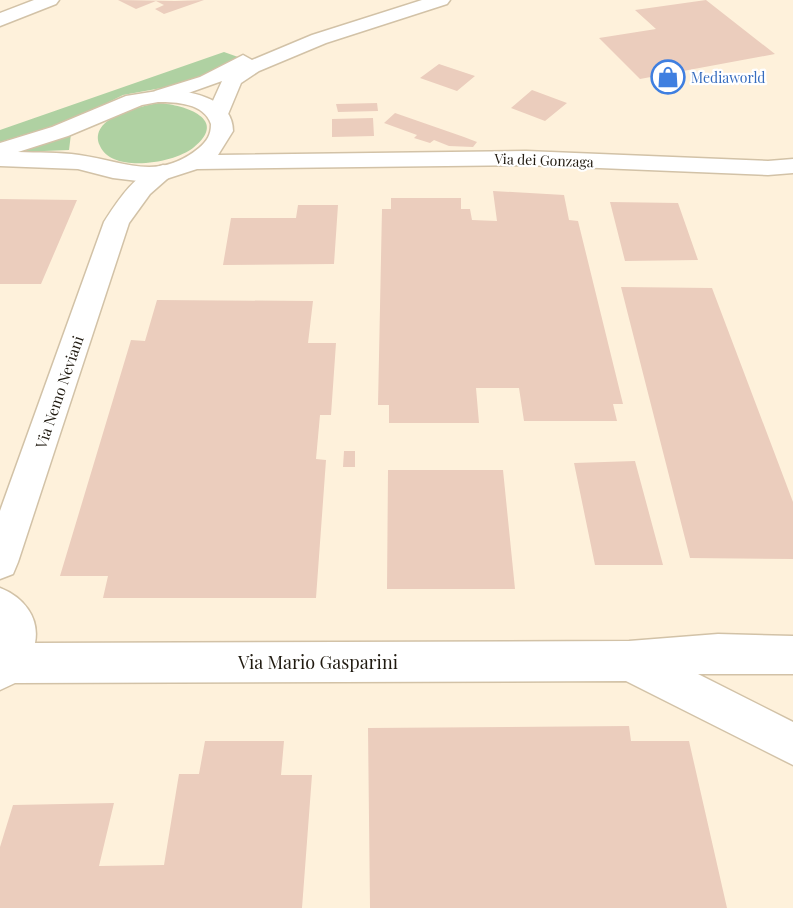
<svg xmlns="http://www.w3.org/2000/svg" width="793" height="908" viewBox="0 0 793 908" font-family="'Playfair Display',serif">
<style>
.green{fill:#afd1a2}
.building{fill:#ebcdbd}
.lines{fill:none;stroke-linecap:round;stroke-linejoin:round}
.minor-casing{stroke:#d2c2a7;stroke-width:3}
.major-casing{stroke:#d2c2a7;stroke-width:3}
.highway-casing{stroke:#d2c2a7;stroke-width:3}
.minor{fill:#fff;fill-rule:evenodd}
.major{fill:#fff;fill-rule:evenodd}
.highway{fill:#fff;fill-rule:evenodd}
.labels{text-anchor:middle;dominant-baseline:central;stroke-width:4.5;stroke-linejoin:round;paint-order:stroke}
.far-shop-label{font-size:14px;fill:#366cbe;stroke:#fff;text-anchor:start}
.far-street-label{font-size:14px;fill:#201a10;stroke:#fff}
.street-label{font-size:15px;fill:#201a10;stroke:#fff}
.near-street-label{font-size:18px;fill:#201a10;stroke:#fff}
</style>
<rect width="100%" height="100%" fill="#fef1db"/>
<path class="green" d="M 224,52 L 238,57 L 198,79 L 178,85 L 123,95 L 73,120 L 0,142 L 0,130 Z
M 159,103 C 185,105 230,119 193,148 C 174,163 112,174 100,146 C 87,117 142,106 159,103 Z
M 71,134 L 69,150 L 19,152 Z"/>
<path class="building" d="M 118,0 L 175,1 L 204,0 L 164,14 L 155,9 L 164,5 L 156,1 L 136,9 Z
M 706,0 L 775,54 L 640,79 L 599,38 L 656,29 L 635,10 Z
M 439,64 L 475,76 L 457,91 L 420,78 Z
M 532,90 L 567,103 L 545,121 L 511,108 Z
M 377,103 L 378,111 L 338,112 L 336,104 Z
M 395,113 L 464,137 L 477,142 L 473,147 L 449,146 L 434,140 L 430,143 L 414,138 L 417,135 L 384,123 Z
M 373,118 L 374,136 L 332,137 L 332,119 Z
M 493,191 L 564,195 L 569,220 L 578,221 L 623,404 L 613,404 L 617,421 L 524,421 L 519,388 L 476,388 L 479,423 L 389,423 L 389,405 L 378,405 L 382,209 L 391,209 L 391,198 L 461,198 L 461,209 L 470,209 L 472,220 L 497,221 Z
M 0,199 L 77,200 L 41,284 L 0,284 Z
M 610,202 L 678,203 L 698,260 L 625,261 Z
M 298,205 L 338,205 L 334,264 L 223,265 L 231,218 L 296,218 Z
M 621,287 L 712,288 L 793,502 L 793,559 L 690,558 Z
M 157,300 L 313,301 L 308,343 L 336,343 L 331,415 L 320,415 L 316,459 L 326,460 L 316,598 L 103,598 L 108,576 L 60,576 L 131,340 L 145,341 Z
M 344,451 L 355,451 L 355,467 L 343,467 Z
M 635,461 L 663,565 L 595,565 L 574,463 Z
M 388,470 L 503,470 L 515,589 L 387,589 Z
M 629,726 L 631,741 L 689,741 L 727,908 L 370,908 L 368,728 Z
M 205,741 L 284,741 L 281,775 L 312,775 L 302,908 L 0,908 L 0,847 L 13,805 L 114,803 L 99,866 L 164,865 L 179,774 L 199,774 Z"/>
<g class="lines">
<defs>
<path id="minor" d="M 34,0 L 59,0 L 56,4 L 0,26 L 0,13 Z
M 163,165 L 171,167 L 175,172 L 150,194 L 129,223 L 18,562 L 13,574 L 0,579 L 0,511 L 104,222 C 118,200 137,171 163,165 Z
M 0,588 C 23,597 40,617 35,643 L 629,641 L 718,634 L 793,636 L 793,674 L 698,674 L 793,722 L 793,765 L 626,681 L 15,683 L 0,690 Z"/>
<path id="major" d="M 170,89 C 195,93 233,99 233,131 L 218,155 L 526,151 L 768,161 L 793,159 L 793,173 L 768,175 L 526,165 L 197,169 L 166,179 L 138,181 L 113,178 L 78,169 L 0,166 L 0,143 L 52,127 L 126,96 ZM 158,102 C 176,102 204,103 211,124 C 211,135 207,141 199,148 C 158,182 123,161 79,155 C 59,152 38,153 18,152 L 68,136 L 142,105 Z"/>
<path id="highway" d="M 422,0 L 450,0 L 447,4 L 326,43 L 259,71 L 241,83 L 226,119 L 210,119 L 207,114 L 222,81 L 163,102 L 155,101 L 152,96 L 155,91 L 200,77 L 243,55 L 252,60 L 312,35 Z"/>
</defs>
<use href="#minor" class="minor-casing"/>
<use href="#major" class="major-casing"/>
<use href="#highway" class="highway-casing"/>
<use href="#minor" class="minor"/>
<use href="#major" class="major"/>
<use href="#highway" class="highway"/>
</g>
<defs>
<symbol id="shop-ring" viewBox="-11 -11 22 22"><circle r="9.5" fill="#fff" stroke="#3f7fe0" stroke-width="1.5"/><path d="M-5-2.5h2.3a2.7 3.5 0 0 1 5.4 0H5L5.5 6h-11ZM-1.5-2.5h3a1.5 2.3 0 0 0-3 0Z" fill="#3f7fe0"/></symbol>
</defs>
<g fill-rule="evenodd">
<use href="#shop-ring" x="649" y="58" width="38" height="38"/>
</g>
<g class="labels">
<g class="far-shop-label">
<text x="691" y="77">Mediaworld</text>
</g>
<g class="far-street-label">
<text transform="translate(544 160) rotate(2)">Via dei Gonzaga</text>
</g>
<g class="street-label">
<text transform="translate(59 392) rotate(-71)">Via Nemo Neviani</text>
</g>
<g class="near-street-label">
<text x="318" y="662">Via Mario Gasparini</text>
</g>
</g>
</svg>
